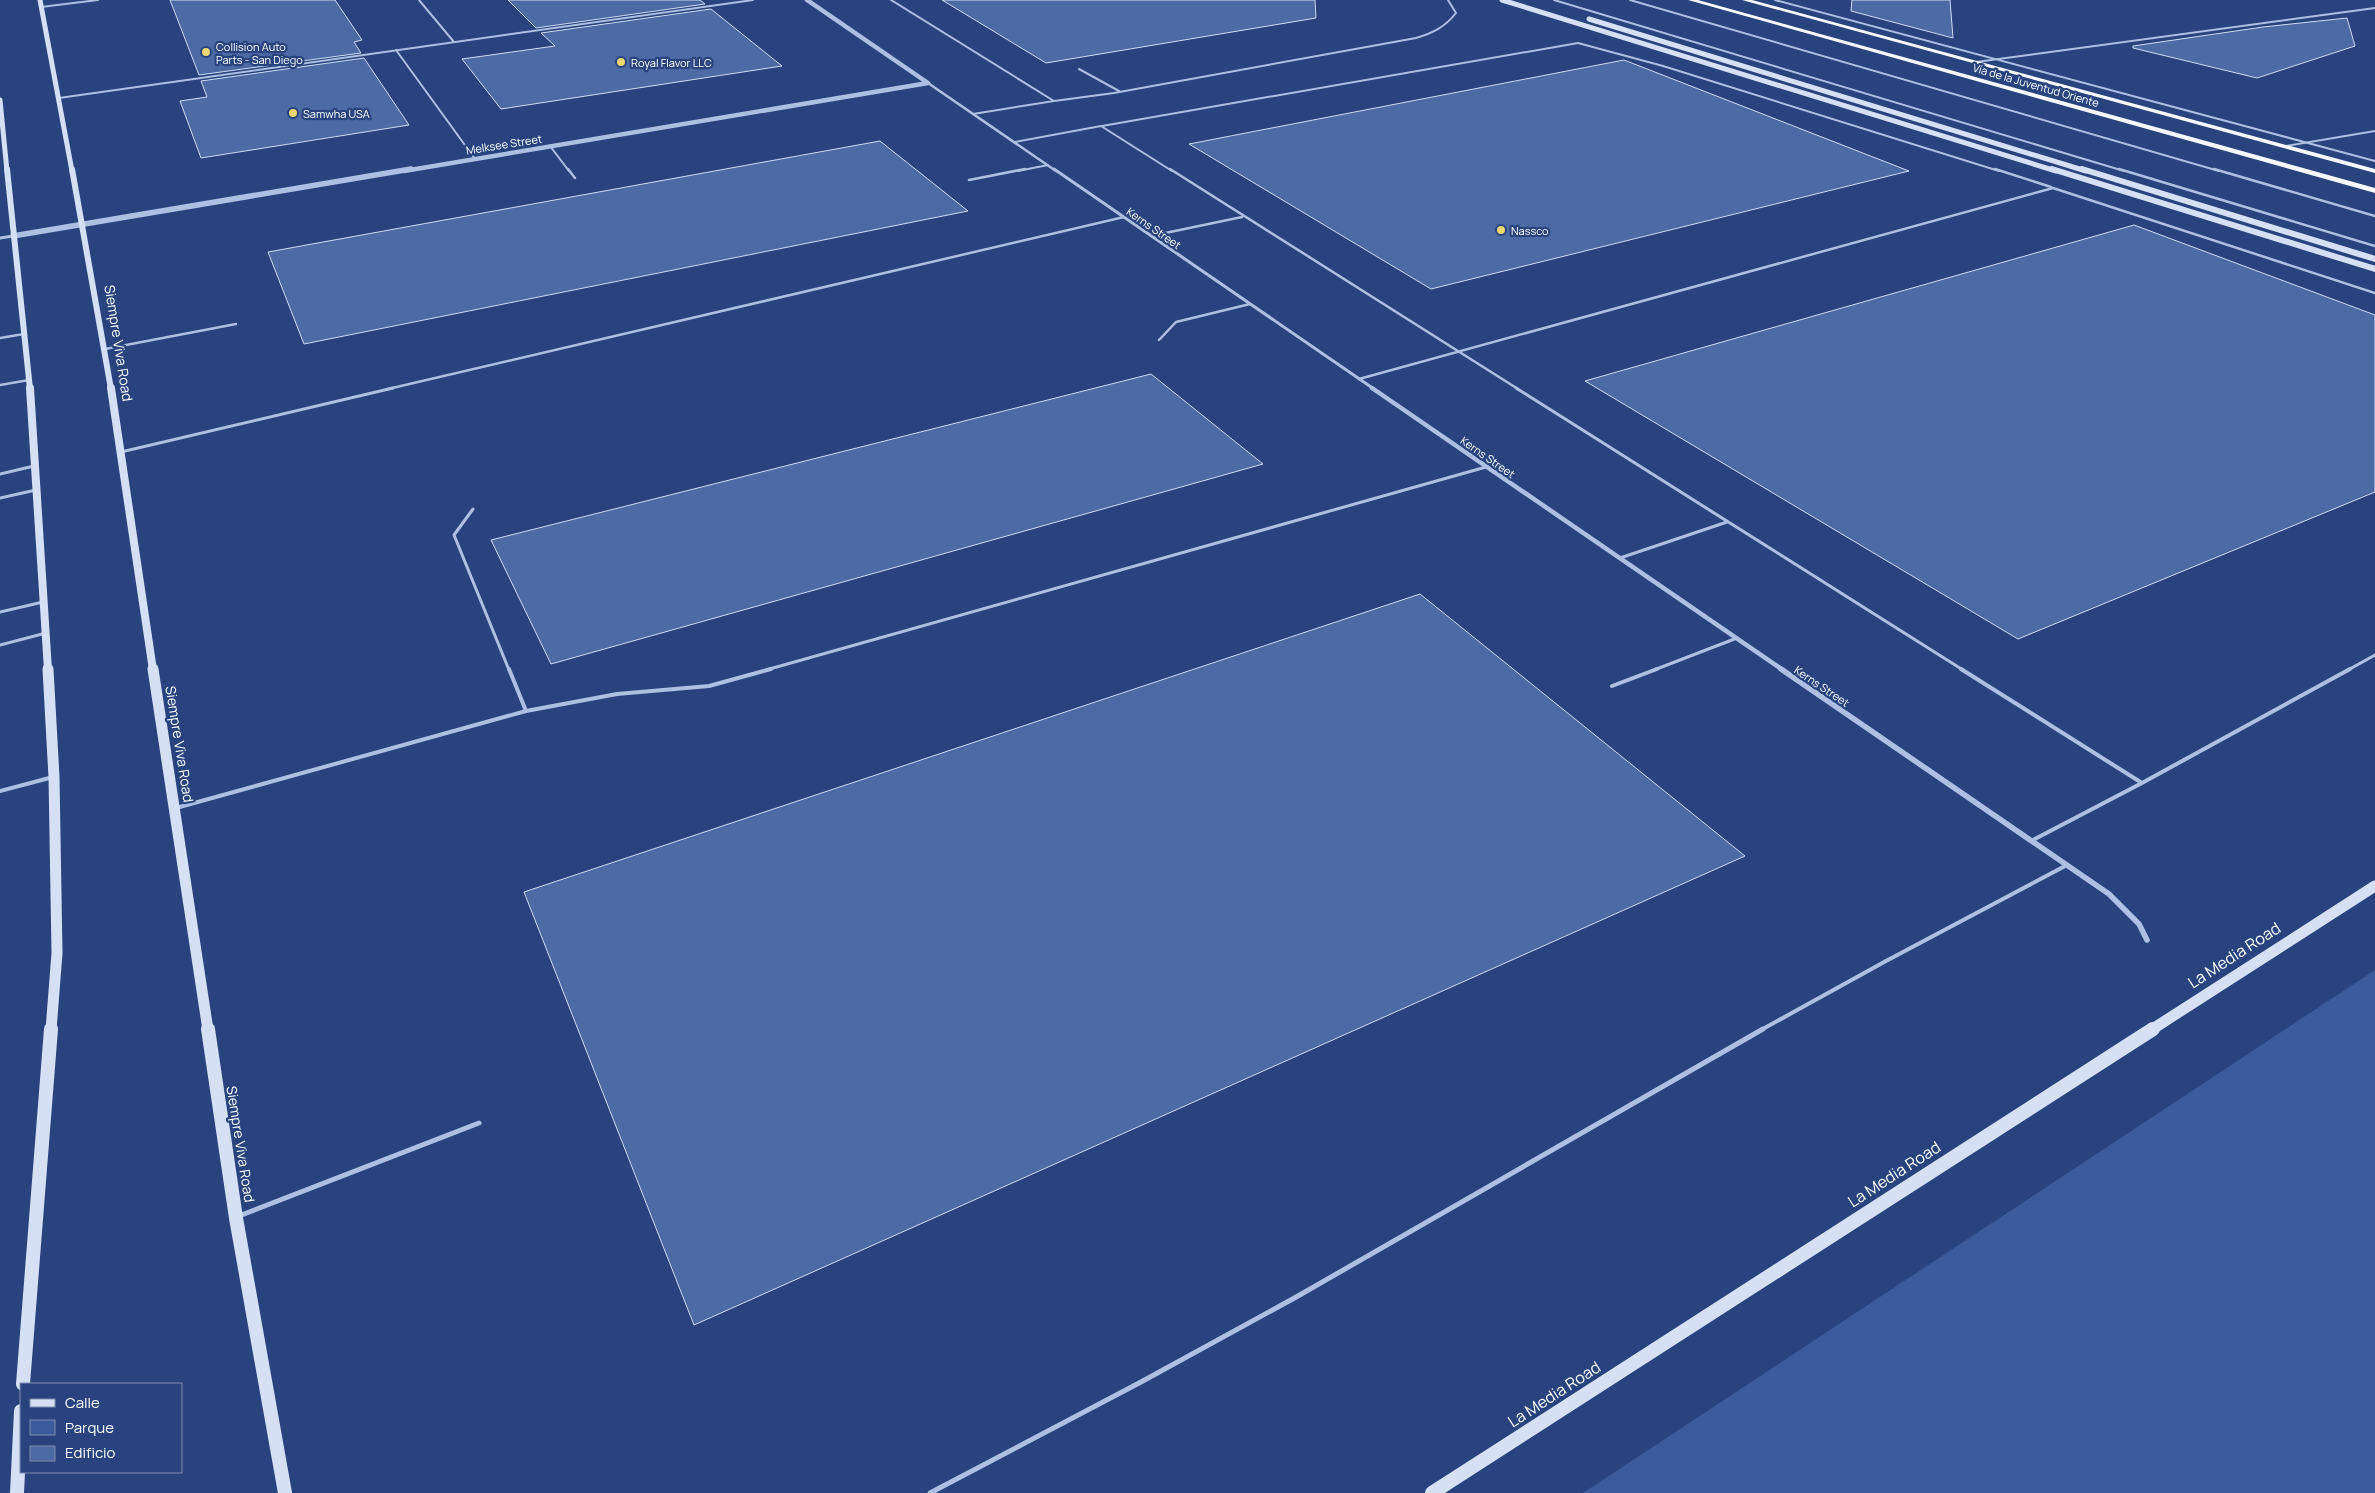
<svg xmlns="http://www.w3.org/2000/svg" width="2375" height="1493" viewBox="0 0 2375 1493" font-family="Manrope,sans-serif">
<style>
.green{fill:#3b5b9a}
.building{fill:#4c6aa3;stroke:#cfdcf4}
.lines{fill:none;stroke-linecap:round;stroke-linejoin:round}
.service-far4{stroke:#adc0e4;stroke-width:2}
.service-far3{stroke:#adc0e4;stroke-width:2.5}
.service-far2{stroke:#adc0e4;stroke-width:3}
.service-far1{stroke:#adc0e4;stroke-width:4}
.service{stroke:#adc0e4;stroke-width:5}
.minor-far3{stroke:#adc0e4;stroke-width:2.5}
.minor-far2{stroke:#adc0e4;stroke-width:3}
.minor-far1{stroke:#adc0e4;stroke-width:4.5}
.minor{stroke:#adc0e4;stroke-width:5.5}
.tertiary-far1{stroke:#adc0e4;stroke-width:4.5}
.tertiary{stroke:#adc0e4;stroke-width:5.5}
.secondary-far4{stroke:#d6e0f4;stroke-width:5}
.secondary-far3{stroke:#d6e0f4;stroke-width:6}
.secondary-far2{stroke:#d6e0f4;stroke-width:8}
.secondary-far1{stroke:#d6e0f4;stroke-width:11}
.secondary{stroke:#d6e0f4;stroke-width:14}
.trunk{fill:#f6f8fe;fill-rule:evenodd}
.poi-dot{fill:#ecd773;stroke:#28437d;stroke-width:2}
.labels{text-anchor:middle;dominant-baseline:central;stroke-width:4.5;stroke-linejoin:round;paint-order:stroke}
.far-poi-label{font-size:11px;fill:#fff;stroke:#28437d;text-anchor:start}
.far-street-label{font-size:11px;fill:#fff;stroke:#28437d}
.street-label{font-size:14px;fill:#fff;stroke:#28437d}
.near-street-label{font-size:16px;fill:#fff;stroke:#28437d}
</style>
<rect width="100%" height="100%" fill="#28437d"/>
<path class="green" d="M 2375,970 L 2375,1493 L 1583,1493 Z"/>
<path class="building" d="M 170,0 L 335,0 L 362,40 L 354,42 L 361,53 L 199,75 Z
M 508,0 L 700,0 L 705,4 L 536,28 Z
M 942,0 L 1315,0 L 1316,18 L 1046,63 Z
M 1852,0 L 1950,0 L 1953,38 L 1851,11 Z
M 711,9 L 782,66 L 501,109 L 462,59 L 555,46 L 541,33 Z
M 2347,18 L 2355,46 L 2257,78 L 2133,48 L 2133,46 L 2263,27 Z
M 364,58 L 409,125 L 201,158 L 180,101 L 207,97 L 201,81 Z
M 1624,60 L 1909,171 L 1431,289 L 1189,144 Z
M 880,141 L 968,211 L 304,344 L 268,252 Z
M 2134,225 L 2375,315 L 2375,492 L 2018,639 L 1585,381 Z
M 1151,374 L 1263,464 L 551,664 L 491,540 Z
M 1420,594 L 1745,856 L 694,1325 L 524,892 Z"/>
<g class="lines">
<path class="service-far4" d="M 419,0 L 454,42
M 891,0 L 1054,101 L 973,114
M 1554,0 L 2124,171
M 1630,0 L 2219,171
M 1775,0 L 2375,161
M 41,7 L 98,0
M 396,50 L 475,159
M 1976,62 L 2375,8
M 1079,69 L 1119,91
M 59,98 L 753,0
M 1054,101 L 1114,93 L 1416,38 C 1433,33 1445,27 1456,13 L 1448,0
M 1102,126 L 1578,43 L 1663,66 L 1999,171
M 1015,142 L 1101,126 L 1172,171
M 550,146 L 569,171
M 2286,146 L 2375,131
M 1018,171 L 1048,165"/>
<path class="service-far3" d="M 568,169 L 575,178
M 1170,169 L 1518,389
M 1995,169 L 2051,187
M 2119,169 L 2375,246
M 2214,169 L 2375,216
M 969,180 L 1025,169
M 1151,236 L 1242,217
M 0,338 L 24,334
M 1159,340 L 1176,322 L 1250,304
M 105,349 L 236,324
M 1359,379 L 2053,188 L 2375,293
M 0,385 L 29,380
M 388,389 L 1124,217"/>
<path class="service-far2" d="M 1516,388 L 1963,670
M 121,452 L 393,388
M 0,474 L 34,466
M 0,498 L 36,490
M 473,509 L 454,535 L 509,670
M 1620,558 L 1727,522
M 0,612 L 43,602
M 0,645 L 46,633
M 766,670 L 1486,467
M 1654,670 L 1737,638
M 2348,670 L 2375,655"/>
<path class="service-far1" d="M 509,669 L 526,711
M 1961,669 L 2142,783 L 2350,669
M 1612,686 L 1657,669
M 0,791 L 53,777
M 176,808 L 526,711 L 617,694 L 709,686 L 771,669
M 2031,841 L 2142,783
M 1761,1030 L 1886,961 L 2067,865"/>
<path class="service" d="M 239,1216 L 479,1123
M 930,1493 L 1141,1382 L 1298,1296 L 1763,1029"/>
<path class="minor-far3" d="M 928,83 L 1056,171"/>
<path class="minor-far2" d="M 1054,169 L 1374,389
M 0,238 L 13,236"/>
<path class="minor-far1" d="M 1372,388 L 1783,670"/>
<path class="minor" d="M 1781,669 L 2109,894 L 2139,924 L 2147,940"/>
<path class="tertiary-far1" d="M 807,0 L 928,83
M 404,171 L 928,83"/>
<path class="tertiary" d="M 13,236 L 411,169"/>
<path class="secondary-far4" d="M 40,0 L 72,171
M 1502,0 L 2056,171
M 1589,19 L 2086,171
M 0,100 L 7,171"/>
<path class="secondary-far3" d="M 7,169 L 30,389
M 72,169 L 111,389
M 2052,169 L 2375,269
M 2082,169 L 2375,259"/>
<path class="secondary-far2" d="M 30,388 L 48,670
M 111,388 L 153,670"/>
<path class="secondary-far1" d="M 48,669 L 54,777 L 57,953 L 51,1030
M 153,669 L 208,1030
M 2151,1030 L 2375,886"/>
<path class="secondary" d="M 208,1029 L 236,1218 L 285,1493
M 23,1384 L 51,1029
M 17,1493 L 21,1411
M 1432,1493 L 2153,1029"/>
<path class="trunk" d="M 1688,0 L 1698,0 L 2375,188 L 2375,193 Z
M 1742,0 L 1752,0 L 2375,169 L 2375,173 Z"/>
</g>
<g class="poi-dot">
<circle cx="206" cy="52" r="5"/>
<circle cx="621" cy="62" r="5"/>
<circle cx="293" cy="113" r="5"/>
<circle cx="1501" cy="230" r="5"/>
</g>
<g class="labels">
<g class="far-poi-label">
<text x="216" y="46">Collision Auto<tspan x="216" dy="13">Parts - San Diego</tspan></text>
<text x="631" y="62">Royal Flavor LLC</text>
<text x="303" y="113">Samwha USA</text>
<text x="1511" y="230">Nassco</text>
</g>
<g class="far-street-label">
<text transform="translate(2036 85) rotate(16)">Vía de la Juventud Oriente</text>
<text transform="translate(504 144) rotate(-9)">Melksee Street</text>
<text transform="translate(1154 228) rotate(35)">Kerns Street</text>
<text transform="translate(1488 457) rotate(35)">Kerns Street</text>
<text transform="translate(1822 686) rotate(34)">Kerns Street</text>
</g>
<g class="street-label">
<text transform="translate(119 343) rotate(81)">Siempre Viva Road</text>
<text transform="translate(180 744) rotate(81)">Siempre Viva Road</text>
<text transform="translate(241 1144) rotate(81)">Siempre Viva Road</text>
</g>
<g class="near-street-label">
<text transform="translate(2234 955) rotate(-33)">La Media Road</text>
<text transform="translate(1894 1174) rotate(-33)">La Media Road</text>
<text transform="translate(1554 1394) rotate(-33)">La Media Road</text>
</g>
</g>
<rect x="20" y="1383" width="162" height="90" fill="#28437d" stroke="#7e8eb1"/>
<rect x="30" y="1399" width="25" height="8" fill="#d6e0f4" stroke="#7e8eb1"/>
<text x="65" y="1408" font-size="15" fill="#ffffff">Calle</text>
<rect x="30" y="1420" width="25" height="15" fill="#3b5b9a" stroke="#7e8eb1"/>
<text x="65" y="1433" font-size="15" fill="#ffffff">Parque</text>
<rect x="30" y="1446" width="25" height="15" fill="#4c6aa3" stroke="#7e8eb1"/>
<text x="65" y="1458" font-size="15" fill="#ffffff">Edificio</text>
</svg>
